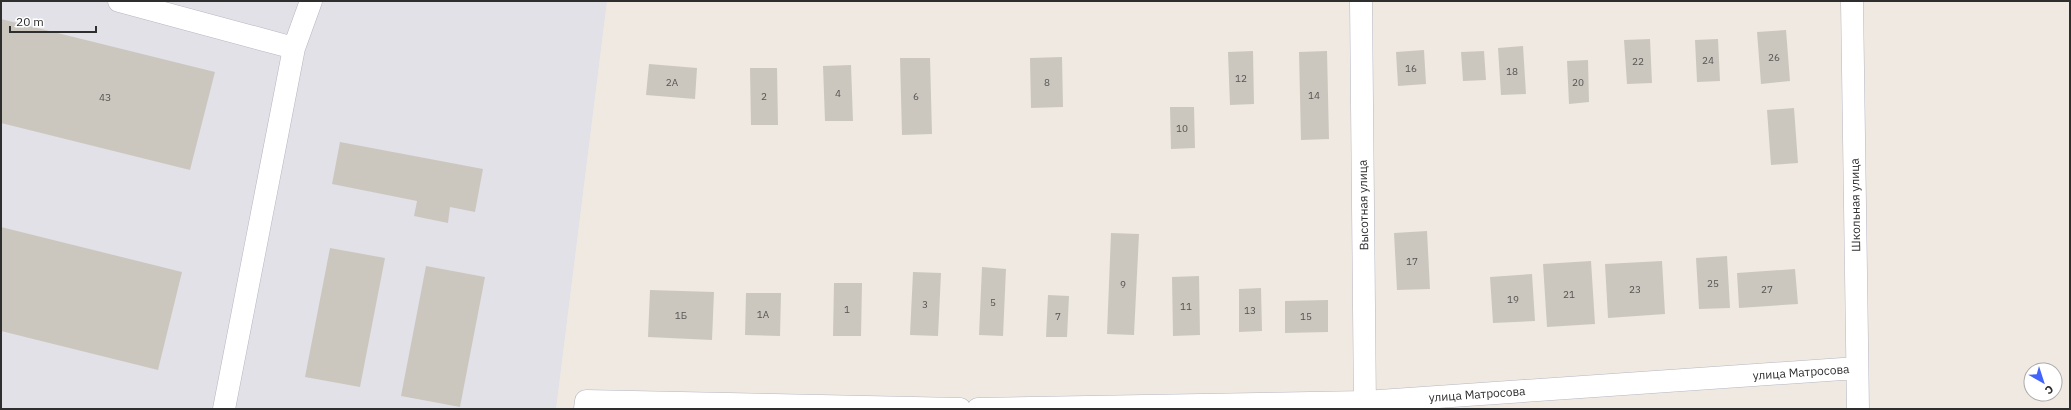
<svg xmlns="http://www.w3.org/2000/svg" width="2071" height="410" viewBox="0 0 2071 410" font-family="'IBM Plex Sans',sans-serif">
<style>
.industrial{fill:#e3e1e8}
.building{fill:#cbc7bf}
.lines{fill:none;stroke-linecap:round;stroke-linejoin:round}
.minor-casing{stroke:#b4b7c1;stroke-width:23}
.minor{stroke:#fff;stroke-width:22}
.labels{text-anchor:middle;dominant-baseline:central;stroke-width:3.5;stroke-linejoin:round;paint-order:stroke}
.number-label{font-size:10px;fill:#555452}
.street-label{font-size:12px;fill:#2e2e2e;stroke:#fff}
</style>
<rect width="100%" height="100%" fill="#efe9e1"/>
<path class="industrial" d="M 1,1 L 607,1 L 556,409 L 1,409 Z"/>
<path class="building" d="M 1,19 L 215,72 L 190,170 L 1,123 Z
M 1786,30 L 1790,81 L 1761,84 L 1757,32 Z
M 1650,39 L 1652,83 L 1627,84 L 1624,40 Z
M 1718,39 L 1720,81 L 1697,82 L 1695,40 Z
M 1523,46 L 1526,94 L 1501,95 L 1498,48 Z
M 1424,50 L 1426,84 L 1398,86 L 1396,52 Z
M 1253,51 L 1254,104 L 1230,105 L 1228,52 Z
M 1327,51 L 1329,139 L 1301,140 L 1299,52 Z
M 1484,51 L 1486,80 L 1463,81 L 1461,52 Z
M 1062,57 L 1063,107 L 1031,108 L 1030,58 Z
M 900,58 L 930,58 L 932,134 L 902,135 Z
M 1588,60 L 1589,102 L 1569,104 L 1567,61 Z
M 649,64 L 697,68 L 695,99 L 646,95 Z
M 851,65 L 853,121 L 825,121 L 823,66 Z
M 750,68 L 777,68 L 778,125 L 751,125 Z
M 1170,107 L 1194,107 L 1195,148 L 1171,149 Z
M 1794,108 L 1798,163 L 1771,165 L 1767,110 Z
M 340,142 L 483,169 L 475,212 L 450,207 L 448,223 L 414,216 L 417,201 L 332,184 Z
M 1,227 L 182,272 L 158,370 L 1,331 Z
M 1427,231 L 1430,289 L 1397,290 L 1394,233 Z
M 1111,233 L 1139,234 L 1134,335 L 1107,334 Z
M 330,248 L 385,258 L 360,387 L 305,377 Z
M 1727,256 L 1730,308 L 1699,309 L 1696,258 Z
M 1591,261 L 1595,324 L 1547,327 L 1543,264 Z
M 1662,261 L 1665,314 L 1608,318 L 1605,264 Z
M 426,266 L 485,277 L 460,407 L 401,396 Z
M 982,267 L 1006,269 L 1003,336 L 979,335 Z
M 1795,269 L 1798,304 L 1739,308 L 1737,273 Z
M 913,272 L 941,273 L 938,336 L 910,335 Z
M 1532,274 L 1535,321 L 1493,323 L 1490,277 Z
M 1199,276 L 1200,335 L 1173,336 L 1172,277 Z
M 834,283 L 862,283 L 861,336 L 833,336 Z
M 1261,288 L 1262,331 L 1239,332 L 1239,289 Z
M 650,290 L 714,292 L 712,340 L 648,337 Z
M 746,293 L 781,293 L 780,336 L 745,335 Z
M 1048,295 L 1069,296 L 1067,337 L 1046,337 Z
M 1328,300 L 1328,332 L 1285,333 L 1285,301 Z"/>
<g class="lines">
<defs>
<path id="minor" d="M 119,1 L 294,48
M 1361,1 L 1365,409
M 1852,1 L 1858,409
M 224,409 L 294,48 L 311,1
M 585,409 L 586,401 L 960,409
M 978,409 L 1365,402 L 1857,368"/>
</defs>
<use href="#minor" class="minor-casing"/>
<use href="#minor" class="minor"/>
</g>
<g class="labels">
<g class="number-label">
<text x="1774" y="57">26</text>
<text x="1708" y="60">24</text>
<text x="1638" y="61">22</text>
<text x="1411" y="68">16</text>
<text x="1512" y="71">18</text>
<text x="1241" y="78">12</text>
<text x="672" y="82">2А</text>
<text x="1047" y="82">8</text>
<text x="1578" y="82">20</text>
<text x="838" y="93">4</text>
<text x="1314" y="95">14</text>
<text x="764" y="96">2</text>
<text x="916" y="96">6</text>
<text x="105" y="97">4З</text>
<text x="1182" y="128">10</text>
<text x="1412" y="261">17</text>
<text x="1713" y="283">25</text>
<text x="1123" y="284">9</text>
<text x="1635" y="289">23</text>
<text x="1767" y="289">27</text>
<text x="1569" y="294">21</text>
<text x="1513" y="299">19</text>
<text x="993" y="302">5</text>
<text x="925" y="304">3</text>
<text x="1186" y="306">11</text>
<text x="847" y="309">1</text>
<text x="1250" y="310">13</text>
<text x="763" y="314">1А</text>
<text x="681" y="315">1Б</text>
<text x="1058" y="316">7</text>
<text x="1306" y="316">15</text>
</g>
<g class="street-label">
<text transform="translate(1363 205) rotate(-91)">Высотная улица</text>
<text transform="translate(1855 205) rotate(-91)">Школьная улица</text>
<text transform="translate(1801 372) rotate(-4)">улица Матросова</text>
<text transform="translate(1477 394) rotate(-4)">улица Матросова</text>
</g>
</g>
<rect width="2071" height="410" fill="none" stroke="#2e2e2e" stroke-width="4"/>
<g transform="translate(2043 382) rotate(141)"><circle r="19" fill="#ffffff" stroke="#ababab"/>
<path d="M0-3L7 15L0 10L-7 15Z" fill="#4264fb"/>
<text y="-6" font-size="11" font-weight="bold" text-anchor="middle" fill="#2e2e2e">С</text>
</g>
<path d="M10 26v6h86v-6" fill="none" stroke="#2e2e2e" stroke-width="2"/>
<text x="16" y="26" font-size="12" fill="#2e2e2e" stroke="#ffffff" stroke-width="3" paint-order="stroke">20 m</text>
</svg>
